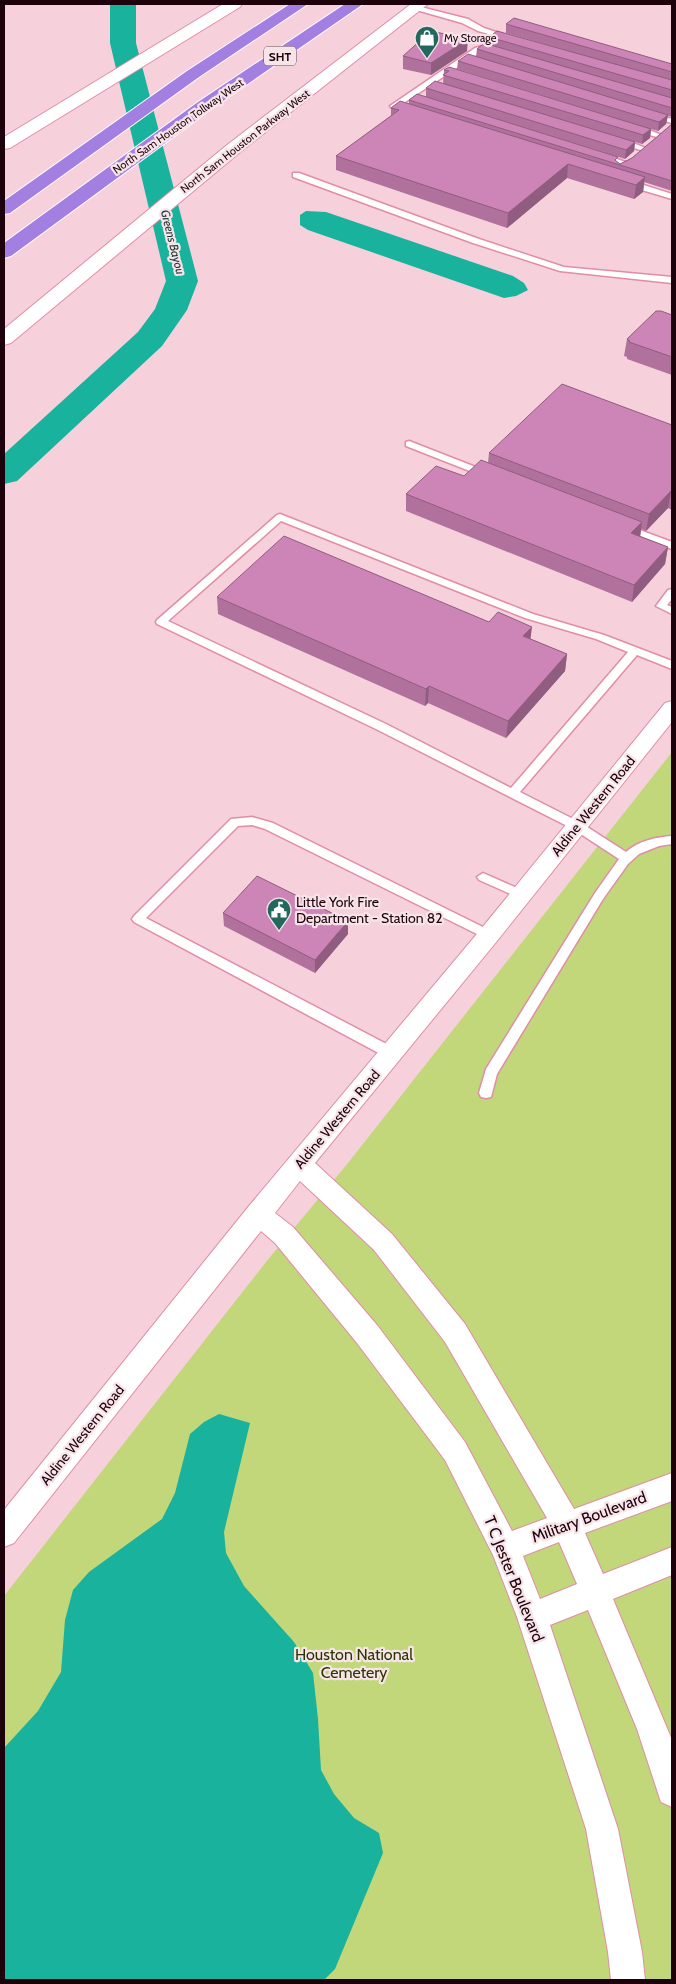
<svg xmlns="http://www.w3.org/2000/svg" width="676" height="1984" viewBox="0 0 676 1984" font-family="Cabin,sans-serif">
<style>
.green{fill:#c2d779}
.water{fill:#19b29c}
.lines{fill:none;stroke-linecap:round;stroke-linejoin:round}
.river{fill:#19b29c;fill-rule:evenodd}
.service-casing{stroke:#e28ca7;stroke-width:3}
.minor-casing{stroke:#e28ca7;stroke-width:2}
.secondary-casing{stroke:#e28ca7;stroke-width:2}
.motorway-casing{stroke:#fff;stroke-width:2}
.service{fill:#fff;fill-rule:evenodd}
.minor{fill:#fff;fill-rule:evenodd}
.secondary{fill:#fff;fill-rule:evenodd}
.motorway{fill:#a27fe0;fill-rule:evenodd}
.wall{fill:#b0729d}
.shaded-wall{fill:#905c7f}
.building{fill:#cd84b6;stroke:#905c7f}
.labels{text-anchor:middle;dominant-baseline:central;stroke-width:4.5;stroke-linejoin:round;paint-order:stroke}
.far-poi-label{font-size:11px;fill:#1d020c;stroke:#f7e4e9;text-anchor:start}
.far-street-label{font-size:11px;fill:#1d020c;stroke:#f7e4e9}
.shield{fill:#f7e4e9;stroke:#5e464e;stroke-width:1}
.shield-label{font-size:12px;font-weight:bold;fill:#1d020c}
.far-water-label{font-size:12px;font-style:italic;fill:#193630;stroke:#f7e4e9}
.street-label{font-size:14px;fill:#1d020c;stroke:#f7e4e9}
.poi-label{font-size:14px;fill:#1d020c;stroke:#f7e4e9;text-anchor:start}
.near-street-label{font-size:16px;fill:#1d020c;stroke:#f7e4e9}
.near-park-label{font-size:16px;fill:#2d3501;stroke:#f7e4e9}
</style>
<rect width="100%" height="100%" fill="#f6d1dc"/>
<path class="green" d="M 672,752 L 672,1980 L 4,1980 L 4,1596 L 266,1262 L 348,1163 Z"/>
<path class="water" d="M 306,211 L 326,212 L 513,276 L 524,283 L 528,290 L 516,296 L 504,298 L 308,230 L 300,225 L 300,215 Z
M 219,1414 L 250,1423 L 224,1532 L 226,1553 L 244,1586 L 294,1642 L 313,1673 L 318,1719 L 321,1770 L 334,1794 L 354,1818 L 379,1833 L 383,1853 L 335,1969 L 324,1980 L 4,1980 L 4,1748 L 38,1711 L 61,1672 L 65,1620 L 73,1590 L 89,1572 L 162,1519 L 175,1493 L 190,1434 L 204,1422 Z"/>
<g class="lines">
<path class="river" d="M 110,4 L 136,4 L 136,43 L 198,281 L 187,310 L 162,346 L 17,481 L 4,484 L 4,454 L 138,332 L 155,309 L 166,281 L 110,43 Z"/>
<defs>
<path id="service" d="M 413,5 L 468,19 L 484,28 L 514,38 L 510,40 L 478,31 L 462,23 L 413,9 Z
M 483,46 L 496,50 L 492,52 L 481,52 L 399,106 L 403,111 L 402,113 L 396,113 L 390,106 L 475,48 Z
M 649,113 L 672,119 L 672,123 L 649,117 Z
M 633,126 L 639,126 L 664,136 L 660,138 L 633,130 Z
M 617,139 L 623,139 L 648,149 L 644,151 L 617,143 Z
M 597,154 L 603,154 L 631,164 L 627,166 L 597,158 Z
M 293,173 L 299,173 L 479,239 L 564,267 L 672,277 L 672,283 L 560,271 L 473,243 L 293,177 Z
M 625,181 L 631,181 L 672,194 L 672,199 L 625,185 Z
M 409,441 L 491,473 L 493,475 L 491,477 L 485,477 L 406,446 L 406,442 Z
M 280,514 L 533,614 L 604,635 L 672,661 L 672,669 L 637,655 L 520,792 L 581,823 L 626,852 C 638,841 657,837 672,836 L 672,844 L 659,846 L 639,854 L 628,864 L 603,899 L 497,1074 L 491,1097 L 486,1098 L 481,1097 L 479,1093 L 486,1069 L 595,893 L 619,859 L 573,829 L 378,730 L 157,624 L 156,622 L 157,620 L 277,515 ZM 281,521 L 525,618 L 596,639 L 628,652 L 511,788 L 386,724 L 168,621 Z
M 626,525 L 672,542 L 672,549 L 622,530 L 621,528 Z
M 672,589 L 672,599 L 667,605 L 672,607 L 672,614 L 656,606 L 668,590 Z
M 252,817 L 273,823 L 493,932 L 495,935 L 493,938 L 485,938 L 265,829 L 252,825 L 238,826 L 146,918 L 396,1049 L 397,1053 L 396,1057 L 386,1057 L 134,922 L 132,919 L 134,916 L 231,819 Z
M 483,873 L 526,892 L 528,895 L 522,899 L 479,880 L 477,877 Z"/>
<path id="minor" d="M 672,701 L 672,722 L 497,941 L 315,1163 L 392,1234 L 465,1324 L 574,1509 L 672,1473 L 672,1501 L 585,1533 L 603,1574 L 672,1547 L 672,1575 L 613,1599 L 672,1740 L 672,1807 L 661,1802 L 637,1729 L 588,1610 L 550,1625 L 618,1829 L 642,1952 L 645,1980 L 611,1980 L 608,1952 L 586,1829 L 517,1617 L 493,1555 L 445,1460 L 357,1343 L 275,1243 L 261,1231 L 14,1543 L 4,1547 L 4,1510 L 249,1206 L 481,929 L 665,703 ZM 300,1181 L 374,1250 L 445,1342 L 547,1518 L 512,1531 L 465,1442 L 377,1325 L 293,1227 L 275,1213 ZM 559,1542 L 577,1584 L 540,1599 L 523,1556 Z"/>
<path id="secondary" d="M 223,4 L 242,4 L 240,7 L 10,148 L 4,149 L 4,137 Z
M 411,4 L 428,4 L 239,153 L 11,343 L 4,345 L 4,329 L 227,145 Z"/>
<path id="motorway" d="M 290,4 L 308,4 L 199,77 L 10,213 L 4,214 L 4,201 L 187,71 Z
M 345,4 L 363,4 L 210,110 L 11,256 L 4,258 L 4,243 L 198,102 Z"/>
</defs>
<use href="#service" class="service-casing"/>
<use href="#minor" class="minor-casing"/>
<use href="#secondary" class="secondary-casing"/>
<use href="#motorway" class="motorway-casing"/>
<use href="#service" class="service"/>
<use href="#minor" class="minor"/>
<use href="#secondary" class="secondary"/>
<use href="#motorway" class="motorway"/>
</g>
<path class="wall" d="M 506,24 L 672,64 L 672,117 L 668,116 L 666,124 L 658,131 L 651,129 L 650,138 L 642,144 L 635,142 L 634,151 L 625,159 L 426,97 L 426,88 L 443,84 L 444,70 L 634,124 L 457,69 L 458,61 L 476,57 L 477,49 L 488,45 L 489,37 L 565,50 L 506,33 Z
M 467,51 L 431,75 L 403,69 L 403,56 Z
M 409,100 L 617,162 L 620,164 L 632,158 L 672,124 L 672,191 L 644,182 L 643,192 L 634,199 L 567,178 L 507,228 L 336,170 L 336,156 L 391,116 L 391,108 L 409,104 Z
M 672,315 L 672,375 L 627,359 L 627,357 L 624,356 L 627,339 Z
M 672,425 L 672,510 L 668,508 L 646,531 L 641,529 L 640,536 L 668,547 L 665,564 L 632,602 L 406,511 L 406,494 L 464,476 L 488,463 L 489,453 Z
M 217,597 L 531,639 L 567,654 L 565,671 L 506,738 L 428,703 L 425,706 L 218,614 Z
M 223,913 L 348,934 L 315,973 L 224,926 Z"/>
<path class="shaded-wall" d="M 468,39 L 467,51 L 431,75 L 431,63 Z
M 668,115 L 666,124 L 658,131 L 659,122 Z
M 651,129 L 650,138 L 642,144 L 643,135 Z
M 635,142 L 634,151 L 625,159 L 626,150 Z
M 568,164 L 567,178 L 507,228 L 508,213 Z
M 645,177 L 643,192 L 634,199 L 636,185 Z
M 671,491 L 668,508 L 646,531 L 649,514 Z
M 642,522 L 640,538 L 631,533 Z
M 668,547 L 665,564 L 632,602 L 634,585 Z
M 532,627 L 530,643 L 523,636 Z
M 567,654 L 565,671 L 506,738 L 508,721 Z
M 429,686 L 428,703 L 425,706 L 426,689 Z
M 348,921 L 348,934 L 315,973 L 315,960 Z"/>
<path class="building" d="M 514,18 L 672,64 L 672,72 L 506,24 Z
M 431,31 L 468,39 L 431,63 L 403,56 Z
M 497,31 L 672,80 L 672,90 L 489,37 Z
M 484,43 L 672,98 L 672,108 L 477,49 Z
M 468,54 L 668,115 L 659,122 L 458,61 Z
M 449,67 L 651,129 L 643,135 L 443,75 L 449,71 L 444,70 Z
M 435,81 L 635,142 L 626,150 L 426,88 Z
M 417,94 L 618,157 L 615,160 L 620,164 L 632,158 L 672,124 L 672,181 L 409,100 Z
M 400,101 L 645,177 L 636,185 L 568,164 L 508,213 L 336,156 L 399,110 L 391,108 Z
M 656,311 L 661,311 L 672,315 L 672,357 L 629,342 L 630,341 L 627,339 Z
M 562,384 L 672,425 L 672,492 L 671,491 L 649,514 L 489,453 Z
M 481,460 L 642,522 L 631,533 L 668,547 L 634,585 L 406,494 L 436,466 L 464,476 Z
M 284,536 L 489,622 L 498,612 L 532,627 L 523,636 L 567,654 L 508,721 L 429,686 L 426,689 L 217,597 Z
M 257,876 L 348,921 L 315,960 L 223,913 Z"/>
<defs>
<symbol id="shop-pin" viewBox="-11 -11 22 30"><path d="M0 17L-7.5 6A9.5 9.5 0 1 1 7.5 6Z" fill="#22685c" stroke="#f7e4e9"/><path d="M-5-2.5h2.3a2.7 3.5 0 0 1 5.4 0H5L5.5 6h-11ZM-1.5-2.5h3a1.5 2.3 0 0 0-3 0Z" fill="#fff"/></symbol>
<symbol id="civic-pin" viewBox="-11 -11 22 30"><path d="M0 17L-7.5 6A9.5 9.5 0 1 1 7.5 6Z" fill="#22685c" stroke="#f7e4e9"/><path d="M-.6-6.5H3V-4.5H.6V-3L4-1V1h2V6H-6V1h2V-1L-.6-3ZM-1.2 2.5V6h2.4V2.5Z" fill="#fff"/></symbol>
</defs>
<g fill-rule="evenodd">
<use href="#shop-pin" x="413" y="24" width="28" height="38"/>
<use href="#civic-pin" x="265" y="896" width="28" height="38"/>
</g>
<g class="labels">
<g class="far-poi-label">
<text x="444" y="38">My Storage</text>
</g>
<g class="far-street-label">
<text transform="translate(178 126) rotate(-35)">North Sam Houston Tollway West</text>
<text transform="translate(245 141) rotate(-38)">North Sam Houston Parkway West</text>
</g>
<rect class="shield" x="264" y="46.5" width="32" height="19" rx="4"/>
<g class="shield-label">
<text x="280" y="56">SHT</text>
</g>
<g class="far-water-label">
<text transform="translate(173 242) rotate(76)">Greens Bayou</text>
</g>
<g class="street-label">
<text transform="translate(593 806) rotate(-51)">Aldine Western Road</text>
<text transform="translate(337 1119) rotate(-50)">Aldine Western Road</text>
<text transform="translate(82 1435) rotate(-51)">Aldine Western Road</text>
</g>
<g class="poi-label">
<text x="296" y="902">Little York Fire<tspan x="296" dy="16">Department - Station 82</tspan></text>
</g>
<g class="near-street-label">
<text transform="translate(589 1517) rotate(-20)">Military Boulevard</text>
<text transform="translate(514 1579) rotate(68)">T C Jester Boulevard</text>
</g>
<g class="near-park-label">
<text x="354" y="1654">Houston National<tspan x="354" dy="18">Cemetery</tspan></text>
</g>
</g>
<rect width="676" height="1984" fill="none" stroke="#1d020c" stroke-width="10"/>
</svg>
